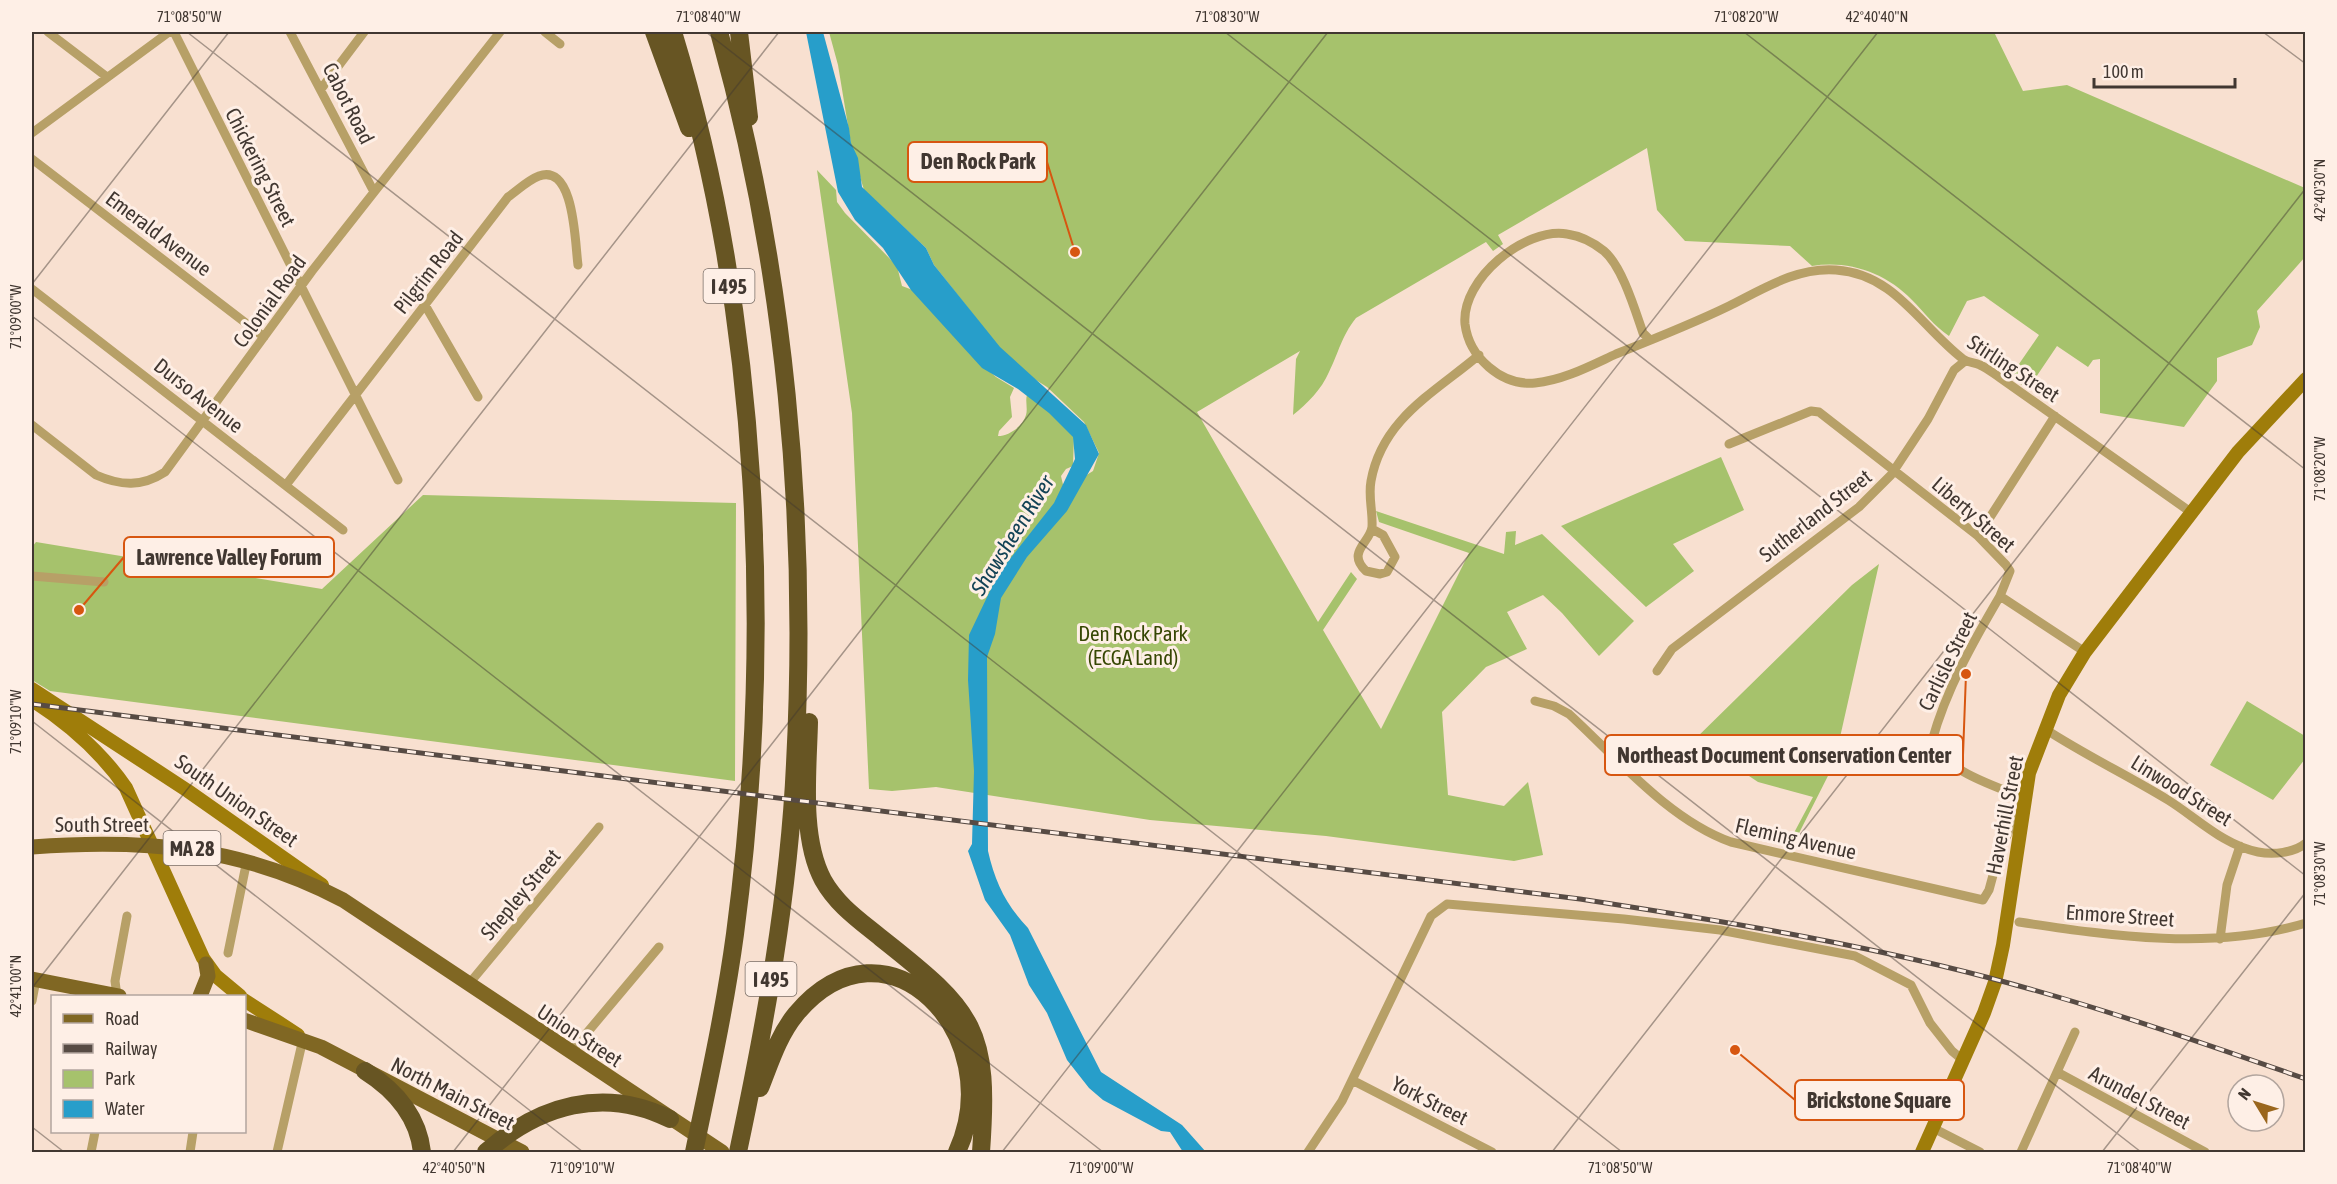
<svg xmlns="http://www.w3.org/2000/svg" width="2337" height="1184" viewBox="0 0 2337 1184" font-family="'Asap Condensed',sans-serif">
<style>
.green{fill:#a6c26c}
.water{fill:#279eca}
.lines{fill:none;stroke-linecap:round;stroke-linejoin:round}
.street{stroke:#b7a067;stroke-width:9}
.secondary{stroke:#9f7d0a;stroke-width:14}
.primary{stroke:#806723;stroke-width:15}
.highway{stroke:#675523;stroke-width:18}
.rail-casing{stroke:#574b44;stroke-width:5}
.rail{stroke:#feefe6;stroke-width:3;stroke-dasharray:9;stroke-linecap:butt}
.ticks{fill:none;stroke:#413731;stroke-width:1.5;stroke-opacity:0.45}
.labels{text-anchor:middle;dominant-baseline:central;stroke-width:6;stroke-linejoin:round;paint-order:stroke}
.shield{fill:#feefe6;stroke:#7a6e67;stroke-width:1.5}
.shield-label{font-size:20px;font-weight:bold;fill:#413731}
.street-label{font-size:21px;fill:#413731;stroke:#feefe6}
.park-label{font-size:21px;fill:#364703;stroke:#feefe6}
.water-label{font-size:22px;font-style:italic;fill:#144356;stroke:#feefe6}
.leader{fill:none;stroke:#d75610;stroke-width:2}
.callout-dot{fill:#d75610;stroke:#feefe6;stroke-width:2}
.callout{fill:#feefe6;stroke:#d75610;stroke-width:2}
.callout-label{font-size:22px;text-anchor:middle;font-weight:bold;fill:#413731}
.neatline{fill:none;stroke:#413731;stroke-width:2}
.ticks-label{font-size:15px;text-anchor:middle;fill:#413731}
</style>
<rect width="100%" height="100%" fill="#f8e0d0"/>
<path class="green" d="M 829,32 L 1994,32 L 2023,91 L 2067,85 L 2305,188 L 2305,257 L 2257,311 L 2260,327 L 2252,345 L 2217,358 L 2217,381 L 2184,427 L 2100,413 L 2100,359 L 2093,360 L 2088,367 L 2057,346 L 2028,389 L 2010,377 L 2039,335 L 1984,296 L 1967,301 L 1949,336 C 1934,326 1924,312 1912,300 C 1886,273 1849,260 1812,266 L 1790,246 L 1685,241 L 1657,210 L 1647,148 L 1498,235 L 1503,244 L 1493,251 L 1486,242 L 1356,318 C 1341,337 1339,352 1329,372 C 1321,390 1308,403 1293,415 L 1296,359 L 1300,351 L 1197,412 L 1318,622 L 1351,572 L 1357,579 L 1323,630 L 1381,729 L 1469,553 L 1379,522 L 1376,511 L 1504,554 L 1506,532 L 1516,531 L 1515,545 L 1542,534 L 1634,621 L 1599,656 L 1562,613 L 1543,595 L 1507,612 L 1527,649 L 1486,667 L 1442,712 L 1448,795 L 1504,806 L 1528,782 L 1543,855 L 1514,861 L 1326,836 L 1150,820 L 936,787 L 892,791 L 869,789 L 852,413 L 817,170 L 836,190 L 837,202 L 845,213 L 897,266 L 902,286 L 918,292 L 971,355 L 996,377 L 1014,388 L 1010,397 L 1012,417 L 999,431 L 998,436 C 1009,436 1023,426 1026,415 C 1028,408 1025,401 1027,395 L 1034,398 L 1074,434 L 1073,466 L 1066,469 L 1061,476 L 1064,489 L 1093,471 L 1099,453 L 1084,422 L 1047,387 L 1028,375 L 1002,351 L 934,265 L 926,248 L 864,190 L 852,150 L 838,65 Z
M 1721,457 L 1744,510 L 1673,544 L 1694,571 L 1646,607 L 1561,526 Z
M 423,495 L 736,503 L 735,781 L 50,691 L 32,680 L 32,547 L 36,542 L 322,589 Z
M 1879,564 L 1834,764 L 1792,847 L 1787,846 L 1813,797 L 1758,782 L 1722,758 L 1689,745 L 1852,585 Z
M 2247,701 L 2305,736 L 2305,759 L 2273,800 L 2210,765 Z"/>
<path class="water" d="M 806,32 L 823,32 L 849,128 L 851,143 L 858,158 L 862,187 L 926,248 L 934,265 L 1000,347 L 1086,425 L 1099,454 L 1067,511 L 1027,557 L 1001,598 L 995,634 L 987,657 L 988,851 C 995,882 1006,905 1028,928 L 1101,1072 L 1182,1125 L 1206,1152 L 1183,1152 L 1170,1132 L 1161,1131 L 1103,1100 L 1089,1088 L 1067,1060 L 1047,1013 L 1029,985 L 1010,935 L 985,900 L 968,851 L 972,844 L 974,771 L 968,680 L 969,635 L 998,574 L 1054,503 L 1075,459 L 1073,437 L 1049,413 L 1018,389 L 982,368 L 911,290 L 883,248 L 855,220 L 838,192 Z"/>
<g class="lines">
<path class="street" d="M 48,32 L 107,77
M 174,32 L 398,480
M 290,32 L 374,192
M 545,32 L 560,44
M 321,89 L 364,32
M 32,133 L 169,32
M 32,159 L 264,337
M 32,289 L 343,530
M 425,305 L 478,397
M 1650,340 L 1643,333 C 1635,310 1622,266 1604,251 C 1594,243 1581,236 1567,234 C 1525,227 1461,279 1465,324 C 1469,357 1501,386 1535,383 C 1564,380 1590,366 1616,354 C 1654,339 1692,324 1729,306 C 1763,289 1797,267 1836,270 C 1895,274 1920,326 1963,359 C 1968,363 1974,362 1980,365 C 1987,368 1993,373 1999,377 L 2192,513
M 32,425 L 96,475 C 121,486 142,487 165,472 L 312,271 L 500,32
M 1729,444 L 1811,411 L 1819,412 L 1978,536 L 2006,565 L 2010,571 L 2000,596 L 2085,652
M 286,485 L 508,197 C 518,190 528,180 539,176 C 575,163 575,245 578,265
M 1372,529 L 1383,535 L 1395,557 L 1387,572 L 1380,574 L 1366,571 C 1346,552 1370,543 1372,527 C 1373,511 1368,497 1371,481 C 1382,419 1434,393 1479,355
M 1978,536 L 2055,416
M 32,576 L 104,582
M 1657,671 L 1672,649 L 1859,507 L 1891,475 L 1928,419 L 1954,370 L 1965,361
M 1535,701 L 1554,706 L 1569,714 C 1617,758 1669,820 1731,842 L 1983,900 L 1989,890 L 1999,853 L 2024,798 C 1994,785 1948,773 1932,741 C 1946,690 1973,642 2000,596
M 2045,729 C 2085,755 2127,775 2168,800 C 2197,818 2223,845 2258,852 C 2273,855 2294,853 2306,843
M 2019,922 C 2112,936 2214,951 2306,923
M 2220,939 L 2227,885 L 2240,846
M 228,953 L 247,860
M 468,985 L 599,827
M 117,996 L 115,981 L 127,916
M 32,1001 L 36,980
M 570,1053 L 659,947
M 2057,1072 L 2205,1152
M 1352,1080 L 1492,1152
M 1933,1128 L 1980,1152
M 91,1152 L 95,1132
M 190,1152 L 193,1132
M 277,1152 L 303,1039
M 1308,1152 L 1342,1101 L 1431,916 L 1447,904 L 1624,919 L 1720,930 L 1855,956 L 1911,985 L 1930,1023 L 1952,1051 L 1964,1061
M 2021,1152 L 2075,1032"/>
<path class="secondary" d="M 32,689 L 188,791 L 322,885
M 32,700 C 69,724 101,751 126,788 L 203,958 L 216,976 L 240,996
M 244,1000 L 298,1035
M 1922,1152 L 1984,1013 L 1995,982 L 2003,945 L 2029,773 L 2059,695 L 2085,652 L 2238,452 L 2306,379"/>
<path class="primary" d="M 32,847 C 145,839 241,846 343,900 L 722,1152
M 32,979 L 119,996
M 200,996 L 208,976 L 206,964
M 244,1020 L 321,1047 L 522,1152"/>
<path class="highway" d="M 654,32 L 689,128
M 673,32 C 760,317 774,640 735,934 C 725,1008 709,1080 694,1152
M 719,32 C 785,268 808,519 795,764 C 789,895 765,1025 738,1152
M 739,32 L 749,117
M 809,722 C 808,770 800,837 823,880 C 837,905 859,920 881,938 C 975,1012 990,1029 981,1152
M 365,1071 C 395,1090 418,1116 422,1152
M 760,1088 C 770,1063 778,1036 796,1014 C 887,905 1010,1036 957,1152
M 486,1152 C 539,1105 604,1086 670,1119"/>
<defs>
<path id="rail" d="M 32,704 L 1580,899 C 1716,920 1852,942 1986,977 C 2094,1005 2200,1042 2306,1079"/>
</defs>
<use href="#rail" class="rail-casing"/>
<use href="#rail" class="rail"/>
</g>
<path class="ticks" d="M 187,32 L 1622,1152M 706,32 L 2141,1152M 1225,32 L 2306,876M 1744,32 L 2306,470M 2263,32 L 2306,64M 32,284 L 229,32M 32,316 L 1103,1152M 32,721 L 583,1152M 32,988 L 779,32M 32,1127 L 64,1152M 453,1152 L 1328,32M 1002,1152 L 1878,32M 1552,1152 L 2306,188M 2102,1152 L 2306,892"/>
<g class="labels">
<g class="shield">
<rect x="703.5" y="269" width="51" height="34" rx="4.5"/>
<rect x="163.5" y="831" width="57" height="34" rx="4.5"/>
<rect x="745.5" y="962" width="51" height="34" rx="4.5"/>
</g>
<g class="shield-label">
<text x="729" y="286">I 495</text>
<text x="192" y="848">MA 28</text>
<text x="771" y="979">I 495</text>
</g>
<g class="street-label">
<text transform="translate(349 103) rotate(63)">Cabot Road</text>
<text transform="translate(261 167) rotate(63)">Chickering Street</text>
<text transform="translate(159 233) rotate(37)">Emerald Avenue</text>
<text transform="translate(428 272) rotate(-52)">Pilgrim Road</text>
<text transform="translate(269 301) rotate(-54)">Colonial Road</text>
<text transform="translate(2014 368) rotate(33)">Stirling Street</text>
<text transform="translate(199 395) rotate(38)">Durso Avenue</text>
<text transform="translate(1974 514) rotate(41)">Liberty Street</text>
<text transform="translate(1815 515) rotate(-38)">Sutherland Street</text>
<text transform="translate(1947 661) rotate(-64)">Carlisle Street</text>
<text transform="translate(2182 790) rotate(32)">Linwood Street</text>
<text transform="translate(237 800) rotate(35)">South Union Street</text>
<text transform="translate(2004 815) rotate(-79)">Haverhill Street</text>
<text x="102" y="824">South Street</text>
<text transform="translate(1796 838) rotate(13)">Fleming Avenue</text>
<text transform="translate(520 894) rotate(-50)">Shepley Street</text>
<text transform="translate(2120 915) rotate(4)">Enmore Street</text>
<text transform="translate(580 1035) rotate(33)">Union Street</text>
<text transform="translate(453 1093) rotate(27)">North Main Street</text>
<text transform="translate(2140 1097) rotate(28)">Arundel Street</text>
<text transform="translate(1430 1100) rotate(27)">York Street</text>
</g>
<g class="park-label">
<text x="1133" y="633">Den Rock Park<tspan x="1133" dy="24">(ECGA Land)</tspan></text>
</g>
<g class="water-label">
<text transform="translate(1012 535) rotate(-58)">Shawsheen River</text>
</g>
</g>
<path class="leader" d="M1075 252L1047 162M79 610L124 557M1966 674L1963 755M1735 1050L1795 1100"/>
<g class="callout-dot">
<circle cx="1075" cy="252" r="6"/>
<circle cx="79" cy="610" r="6"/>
<circle cx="1966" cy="674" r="6"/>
<circle cx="1735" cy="1050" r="6"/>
</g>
<g class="callout">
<rect x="908" y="142" width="139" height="40" rx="6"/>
<rect x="124" y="537" width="210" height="40" rx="6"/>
<rect x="1605" y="735" width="358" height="40" rx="6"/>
<rect x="1795" y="1080" width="169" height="40" rx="6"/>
</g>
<g class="callout-label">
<text x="978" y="169">Den Rock Park</text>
<text x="229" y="565">Lawrence Valley Forum</text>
<text x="1784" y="763">Northeast Document Conservation Center</text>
<text x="1879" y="1108">Brickstone Square</text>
</g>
<rect width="2337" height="1184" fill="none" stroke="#feefe6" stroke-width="66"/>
<rect x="51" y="995" width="195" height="138" fill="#feefe6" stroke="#b2a59e" stroke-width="1.5"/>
<rect x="63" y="1014" width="30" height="9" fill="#806723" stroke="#b2a59e" stroke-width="1.5"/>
<text x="105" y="1025" font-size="18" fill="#413731">Road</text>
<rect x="63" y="1044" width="30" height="9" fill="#574b44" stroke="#b2a59e" stroke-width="1.5"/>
<text x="105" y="1055" font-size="18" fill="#413731">Railway</text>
<rect x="63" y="1070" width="30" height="18" fill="#a6c26c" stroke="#b2a59e" stroke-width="1.5"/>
<text x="105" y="1085" font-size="18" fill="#413731">Park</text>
<rect x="63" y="1100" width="30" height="18" fill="#279eca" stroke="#b2a59e" stroke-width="1.5"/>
<text x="105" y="1115" font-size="18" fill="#413731">Water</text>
<g transform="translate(2256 1103) rotate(308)"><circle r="28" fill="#feefe6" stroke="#b2a59e" stroke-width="1.5"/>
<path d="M0-4.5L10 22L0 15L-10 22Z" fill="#9a661d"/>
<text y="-9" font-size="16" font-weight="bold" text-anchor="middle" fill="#413731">N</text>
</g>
<path d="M2094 78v9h141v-9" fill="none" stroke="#413731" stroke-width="3"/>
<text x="2103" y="78" font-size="18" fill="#413731" stroke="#feefe6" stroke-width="4.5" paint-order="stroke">100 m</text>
<rect x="33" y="33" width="2271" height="1118" class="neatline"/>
<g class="ticks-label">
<text x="189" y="22">71°08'50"W</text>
<text x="708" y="22">71°08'40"W</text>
<text x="1227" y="22">71°08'30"W</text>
<text x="1746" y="22">71°08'20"W</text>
<text x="1877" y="22">42°40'40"N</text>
<text transform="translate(2320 190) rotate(-90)" y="5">42°40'30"N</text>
<text transform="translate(16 317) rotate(-90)" y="5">71°09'00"W</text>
<text transform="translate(2320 469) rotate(-90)" y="5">71°08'20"W</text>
<text transform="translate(16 722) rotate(-90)" y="5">71°09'10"W</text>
<text transform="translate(2320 874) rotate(-90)" y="5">71°08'30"W</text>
<text transform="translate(16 986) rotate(-90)" y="5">42°41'00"N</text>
<text x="454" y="1173">42°40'50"N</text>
<text x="582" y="1173">71°09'10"W</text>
<text x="1101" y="1173">71°09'00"W</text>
<text x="1620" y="1173">71°08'50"W</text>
<text x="2139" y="1173">71°08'40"W</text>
</g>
</svg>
